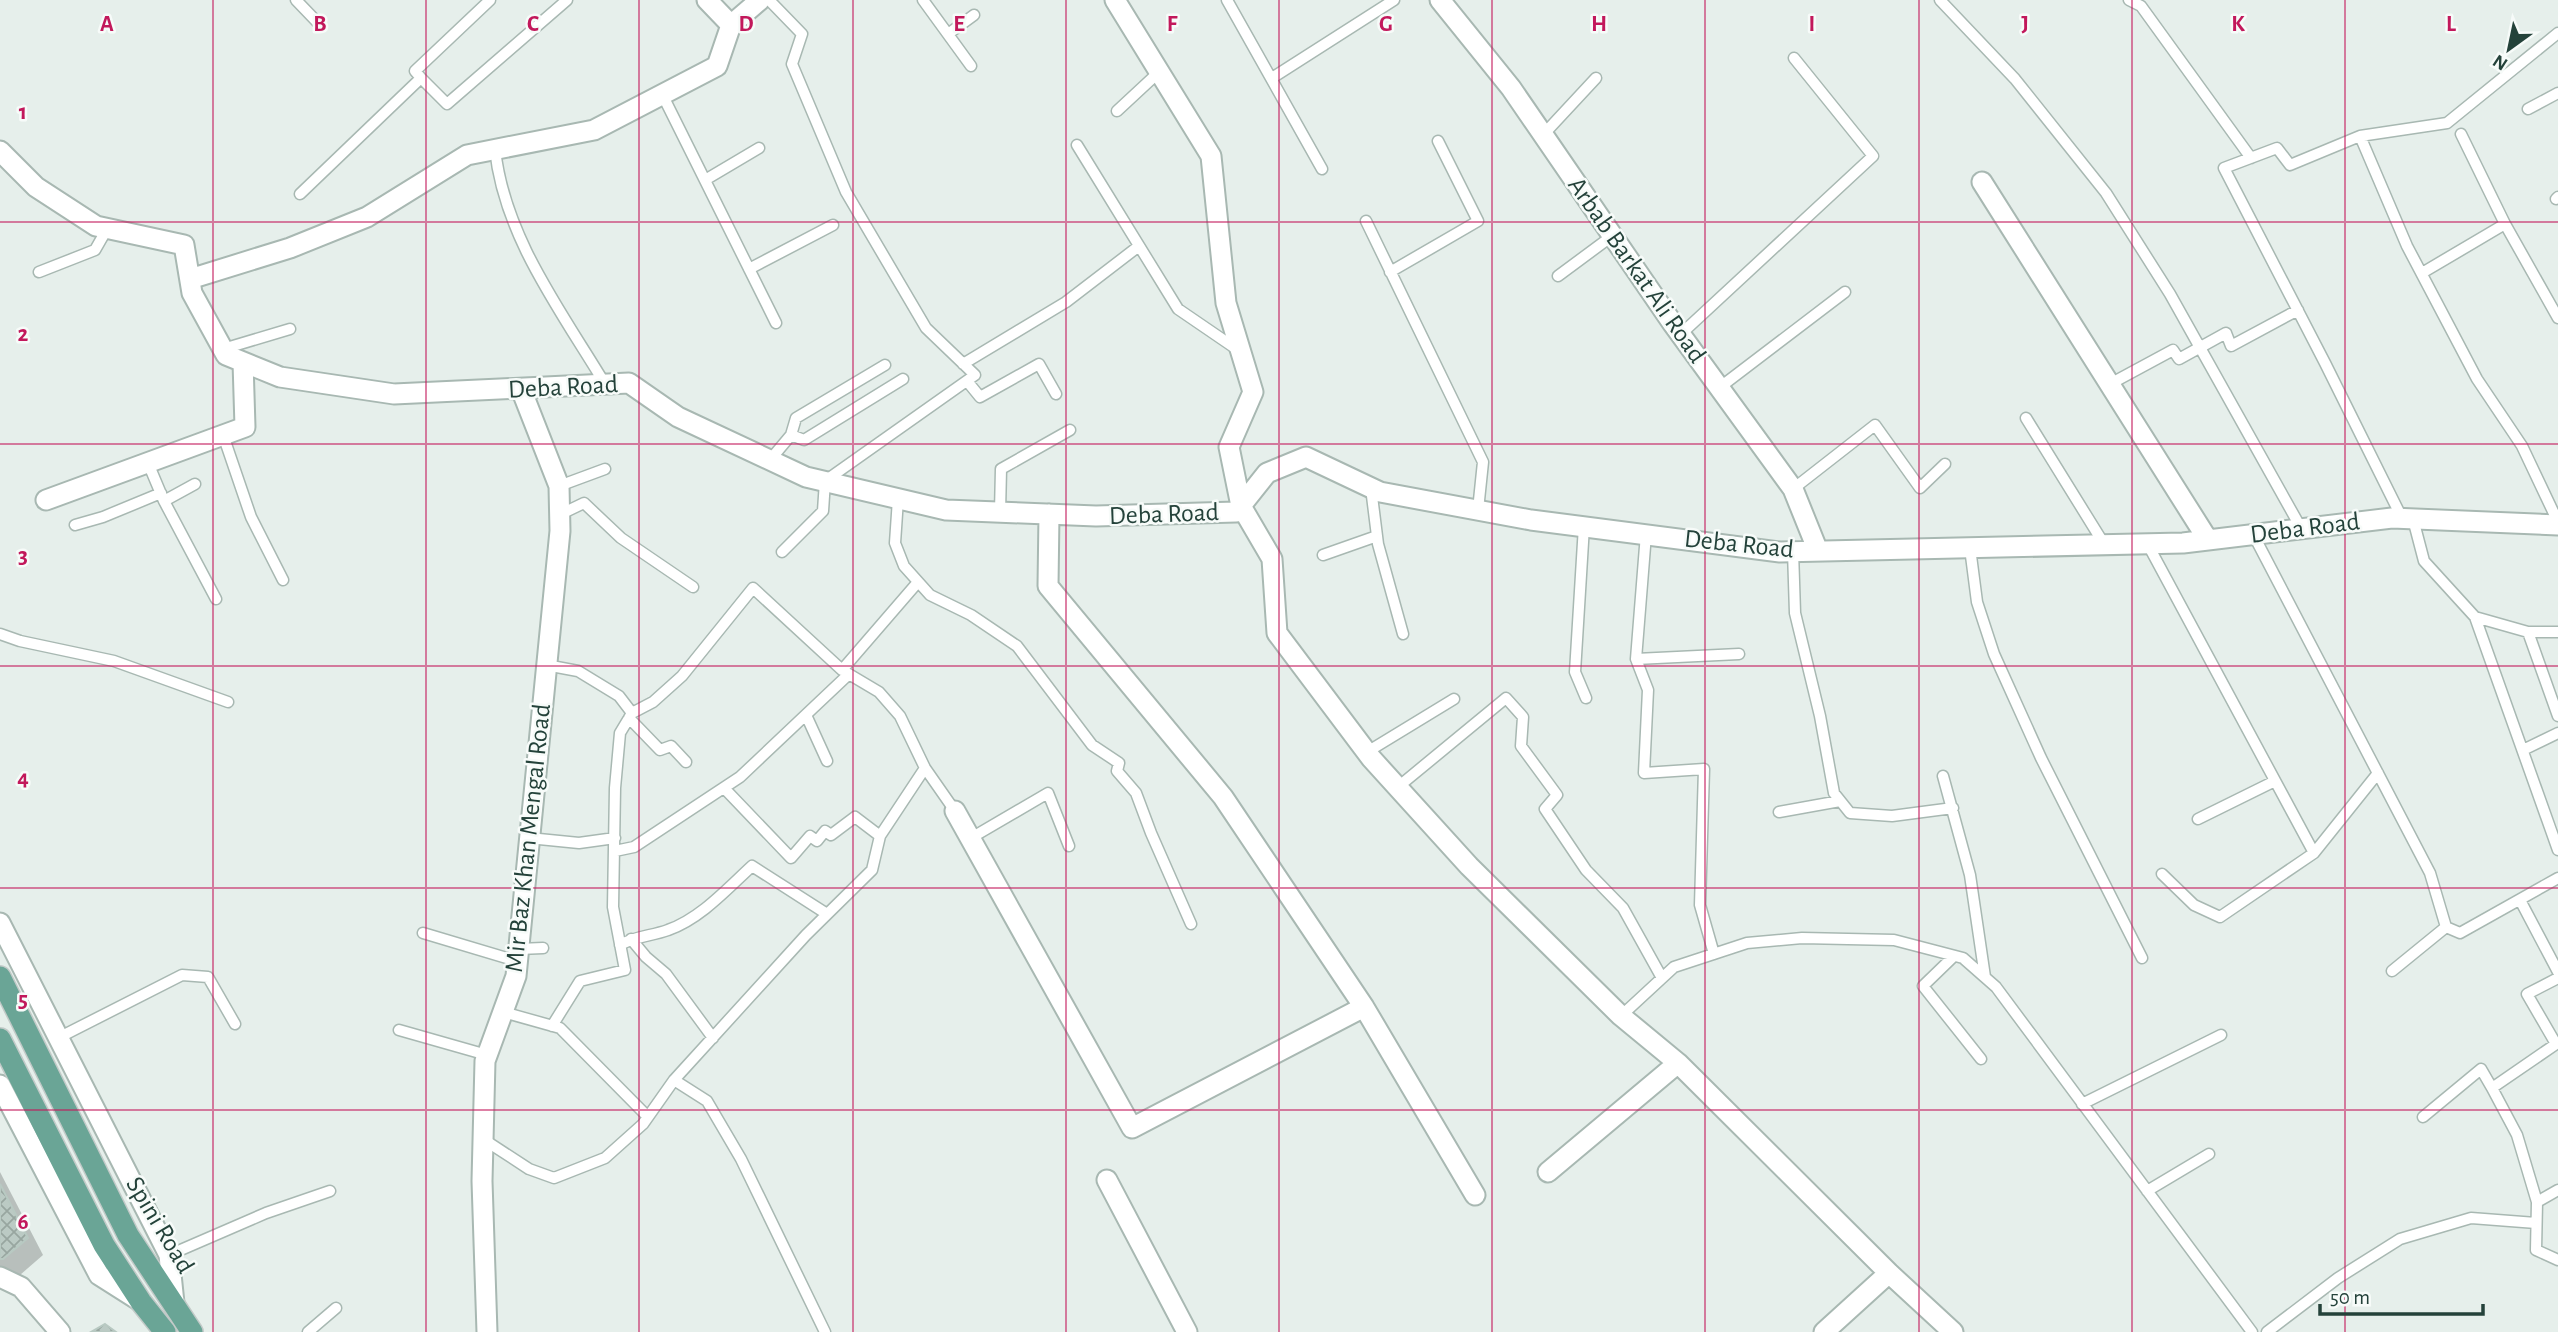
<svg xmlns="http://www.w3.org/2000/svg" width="2558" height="1332" viewBox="0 0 2558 1332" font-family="'Alegreya Sans',sans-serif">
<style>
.shadow{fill:#0003}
.building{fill:url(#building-cross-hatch);stroke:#b8c9c2;stroke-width:2}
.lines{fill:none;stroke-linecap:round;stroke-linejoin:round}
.lane-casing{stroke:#a8b8b2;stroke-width:13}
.street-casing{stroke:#a8b8b2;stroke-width:23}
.primary-casing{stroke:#c2cac8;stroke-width:24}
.lane{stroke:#fff;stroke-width:10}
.street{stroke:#fff;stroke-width:19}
.primary{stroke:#6aa596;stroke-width:21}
.grid{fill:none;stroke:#c2185b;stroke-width:2;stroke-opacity:0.55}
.labels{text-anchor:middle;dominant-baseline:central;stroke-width:5;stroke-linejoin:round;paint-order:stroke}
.street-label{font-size:26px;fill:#24423a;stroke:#f7fbf9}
.grid-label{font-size:23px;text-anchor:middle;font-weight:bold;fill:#c2185b;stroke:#f7fbf9;stroke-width:5;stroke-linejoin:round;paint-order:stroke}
</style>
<defs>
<pattern id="building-cross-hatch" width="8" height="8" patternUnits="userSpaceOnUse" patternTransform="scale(1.75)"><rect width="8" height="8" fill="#bbcac4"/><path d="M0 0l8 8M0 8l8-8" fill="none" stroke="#98a6a0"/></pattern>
</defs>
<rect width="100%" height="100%" fill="#e6efeb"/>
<path class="shadow" d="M 0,1172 L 43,1255 L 20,1275 L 0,1269 Z"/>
<path class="building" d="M 0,1184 L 28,1238 L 3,1259 L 0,1259 Z
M 105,1324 L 116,1332 L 91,1332 Z"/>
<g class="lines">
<defs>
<path id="lane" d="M 296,0 L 320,25
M 769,0 L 802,34 L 792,64 L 846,192 L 926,328 L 975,375 L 825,481 L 823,511 L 782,552
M 923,0 L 971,66
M 1227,0 L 1322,169
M 1940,0 L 2015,79 L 2106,193 L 2170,294 L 2301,528
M 2129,0 L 2141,6 L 2251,158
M 948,34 L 974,15
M 421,78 L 415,71 L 490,0
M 1272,78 L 1394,0
M 662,94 L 776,323
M 2528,109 L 2558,93
M 1117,111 L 1159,72
M 2461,134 L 2505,224 L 2558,318
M 1543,135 L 1596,78
M 2360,136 L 2407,246 L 2477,379 L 2522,446 L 2558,522
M 1077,145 L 1178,309 L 1238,350
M 495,149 C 504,236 561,311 605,384
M 705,180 L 759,148
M 300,194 L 421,78 L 447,104 L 567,0
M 2556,199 L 2558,197
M 1366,221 L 1483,462 L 1478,510
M 749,269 L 833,225
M 39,272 L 95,250 L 107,229
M 1390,272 L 1478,221 L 1438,141
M 2422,273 L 2505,224
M 1558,276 L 1612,236
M 1681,334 L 1873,156 L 1794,58
M 223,349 L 290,329
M 963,364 L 1066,302 L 1139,246
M 967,381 L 980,397 L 1039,364 L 1056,394
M 2110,384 L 2173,350 L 2179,359 L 2226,333 L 2231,346 L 2298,310
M 1719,388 L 1845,292
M 2026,418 L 2104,544
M 223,435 L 251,517 L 283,580
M 791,435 L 796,418 L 885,365
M 770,460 L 791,435 L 804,440 L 903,379
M 148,463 L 164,501 L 216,599
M 559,486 L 605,469
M 1371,488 L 1378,544 L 1403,634
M 1793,489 L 1875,425 L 1920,488 L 1945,464
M 898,499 L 895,543 L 904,566 L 930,595 L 971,615 L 1017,646 L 1092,745 L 1119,763 L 1117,771 L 1136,793 L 1151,833 L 1191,924
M 164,501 L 195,484
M 1000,512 L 1001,469 L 1070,430
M 559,515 L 584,503 L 621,538 L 693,587
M 2402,518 L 2325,363 L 2224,168 L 2277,148 L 2290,165 L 2360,136 L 2447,123 L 2558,33
M 2413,519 L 2424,561 L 2475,617 L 2528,632 L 2558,632
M 75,525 L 103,517 L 161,493
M 1584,526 L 1575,672 L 1586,698
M 1646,534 L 1636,659 L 1648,690 L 1644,773 L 1704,769 L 1700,905 L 1714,954
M 2253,534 L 2430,873 L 2446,927
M 2147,543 L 2314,853
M 1970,548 L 1977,602 L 1994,654 L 2041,758 L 2142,958
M 1793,551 L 1795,613 L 1820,716 L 1834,793 L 1850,813 L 1892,816 L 1953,808
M 1323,555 L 1377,536
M 2475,617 L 2558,850
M 2528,632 L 2558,716
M 0,634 L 20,641 L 114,661 L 228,702
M 1636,659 L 1739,654
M 546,665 L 578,671 L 619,696 L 632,713
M 842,670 L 918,582
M 806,715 L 827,761
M 629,718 L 660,750 L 671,746 L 686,762
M 2523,750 L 2558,733
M 1367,752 L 1454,699
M 1943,776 L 1970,875 L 1985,977
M 1398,787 L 1506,698 L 1523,717 L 1521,746 L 1557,795 L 1545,809 L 1586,870 L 1623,908 L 1662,978
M 724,788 L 791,858 L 810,836 L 817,841 L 825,831 L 831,835 L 855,817 L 880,836
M 1779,812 L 1840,801
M 2198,819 L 2275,781
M 529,838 L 579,843 L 615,838
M 971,838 L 1048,793 L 1069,846
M 615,851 L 634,847 L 740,777 L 849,674
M 2162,874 L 2194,905 L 2220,917 L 2314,853 L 2378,773
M 2520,900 L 2558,972
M 2446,927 L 2460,933 L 2558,878
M 423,933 L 517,961
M 631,939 L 646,957 L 666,974 L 713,1038
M 620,945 C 635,936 652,936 668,930 C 700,919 727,889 752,866 L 827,914
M 519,949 L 543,948
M 1954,956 L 1923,986 L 1981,1059
M 2392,971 L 2446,927
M 503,1012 L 560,1028 L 648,1117
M 1621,1016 L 1674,967 L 1747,943 L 1802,938 L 1894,940 L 1963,958 L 1996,987 L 2252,1332
M 552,1026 L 580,981 L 625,970 L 613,907 L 615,788 L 620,733 L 632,713 L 653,702 L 682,676 L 753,588 L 842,670 L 879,692 L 900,716 L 925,768 L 955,811
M 399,1030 L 487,1055
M 58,1038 L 182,975 L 208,977 L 235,1024
M 674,1080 L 707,1101 L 741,1159 L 825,1332
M 2492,1088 L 2517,1135 L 2537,1202 L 2536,1250 L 2558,1260
M 2082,1104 L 2221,1035
M 2423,1117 L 2481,1069 L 2492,1088 L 2556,1044 L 2527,994 L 2558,978
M 483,1139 L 529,1169 L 554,1178 L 605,1158 L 643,1124 L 674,1080 L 806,935 L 872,870 L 880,836 L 925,768
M 2147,1191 L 2209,1154
M 2537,1202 L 2558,1190
M 169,1255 L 266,1213 L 330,1191
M 308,1332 L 336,1308
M 2267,1332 L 2338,1278 L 2400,1239 L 2471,1218 L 2536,1223"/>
<path id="street" d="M 707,0 L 731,25
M 1115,0 L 1211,156 L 1226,303 L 1253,392 L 1229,447 L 1241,506 L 1272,559 L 1277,633 L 1371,758 L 1469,866 L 1621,1016 L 1678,1063 L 1889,1273 L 1953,1332
M 1440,0 L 1511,88 L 1673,324 L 1793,489 L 1818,551
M 0,151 L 36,187 L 96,226 L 184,245 L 192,293 L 226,355 L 280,377 L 394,394 L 629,383 L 678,417 L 806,477 L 946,510 L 1096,516 L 1236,512 L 1267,473 L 1306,457 L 1380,492 L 1531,520 L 1780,552 L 2183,543 L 2392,518 L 2558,525
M 1982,182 L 2208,540
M 190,279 L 290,248 L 367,217 L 467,155 L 594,130 L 717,66 L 731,25 L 760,0
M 46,500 L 245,427 L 243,362
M 1049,514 L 1048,586 L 1223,797 L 1364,1007 L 1475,1195
M 955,811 L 1132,1128 L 1364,1007
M 0,923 L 169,1255 L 174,1303
M 0,1085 L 99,1275 L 140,1301
M 1548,1172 L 1678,1063
M 1107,1180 L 1187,1332
M 0,1277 L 21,1287 L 60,1332
M 487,1332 L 482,1181 L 485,1061 L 516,976 L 560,531 L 559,486 L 521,389
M 1824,1332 L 1889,1273"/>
<path id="primary" d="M 0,977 L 128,1235 L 192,1332
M 0,1039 L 104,1245 L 141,1302 L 165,1332"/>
</defs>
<use href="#lane" class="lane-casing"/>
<use href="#street" class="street-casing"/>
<use href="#primary" class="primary-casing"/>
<use href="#lane" class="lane"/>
<use href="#street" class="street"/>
<use href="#primary" class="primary"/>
</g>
<path class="grid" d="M 213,0 L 213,1332M 426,0 L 426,1332M 639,0 L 639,1332M 853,0 L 853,1332M 1066,0 L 1066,1332M 1279,0 L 1279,1332M 1492,0 L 1492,1332M 1705,0 L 1705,1332M 1919,0 L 1919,1332M 2132,0 L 2132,1332M 2345,0 L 2345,1332M 0,222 L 2558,222M 0,444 L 2558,444M 0,666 L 2558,666M 0,888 L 2558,888M 0,1110 L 2558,1110"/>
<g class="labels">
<g class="street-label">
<text transform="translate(1637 270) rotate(55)">Arbab Barkat Ali Road</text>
<text transform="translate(563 387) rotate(-3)">Deba Road</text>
<text transform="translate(1164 514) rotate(-2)">Deba Road</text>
<text transform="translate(2305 528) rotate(-7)">Deba Road</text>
<text transform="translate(1739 544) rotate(6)">Deba Road</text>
<text transform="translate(528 838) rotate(-84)">Mir Baz Khan Mengal Road</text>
<text transform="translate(160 1225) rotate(59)">Spini Road</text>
</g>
</g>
<g class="grid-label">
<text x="107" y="31">A</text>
<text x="320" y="31">B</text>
<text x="533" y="31">C</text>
<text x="746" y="31">D</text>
<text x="959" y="31">E</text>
<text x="1172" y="31">F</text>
<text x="1386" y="31">G</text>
<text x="1599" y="31">H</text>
<text x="1812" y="31">I</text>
<text x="2025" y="31">J</text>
<text x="2238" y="31">K</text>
<text x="2451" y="31">L</text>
<text x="23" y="119">1</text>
<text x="23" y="341">2</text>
<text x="23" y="563">3</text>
<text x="23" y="785">4</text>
<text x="23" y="1007">5</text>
<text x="23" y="1229">6</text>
</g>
<g transform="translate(2509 49) rotate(213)" stroke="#f7fbf9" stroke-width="5" paint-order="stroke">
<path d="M0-5L12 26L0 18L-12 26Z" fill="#24423a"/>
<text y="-10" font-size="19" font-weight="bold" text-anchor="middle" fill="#24423a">N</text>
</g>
<path d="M2320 1304v10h163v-10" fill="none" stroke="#24423a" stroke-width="3.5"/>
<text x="2330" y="1304" font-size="21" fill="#24423a" stroke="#f7fbf9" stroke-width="5" paint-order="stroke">50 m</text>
</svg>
